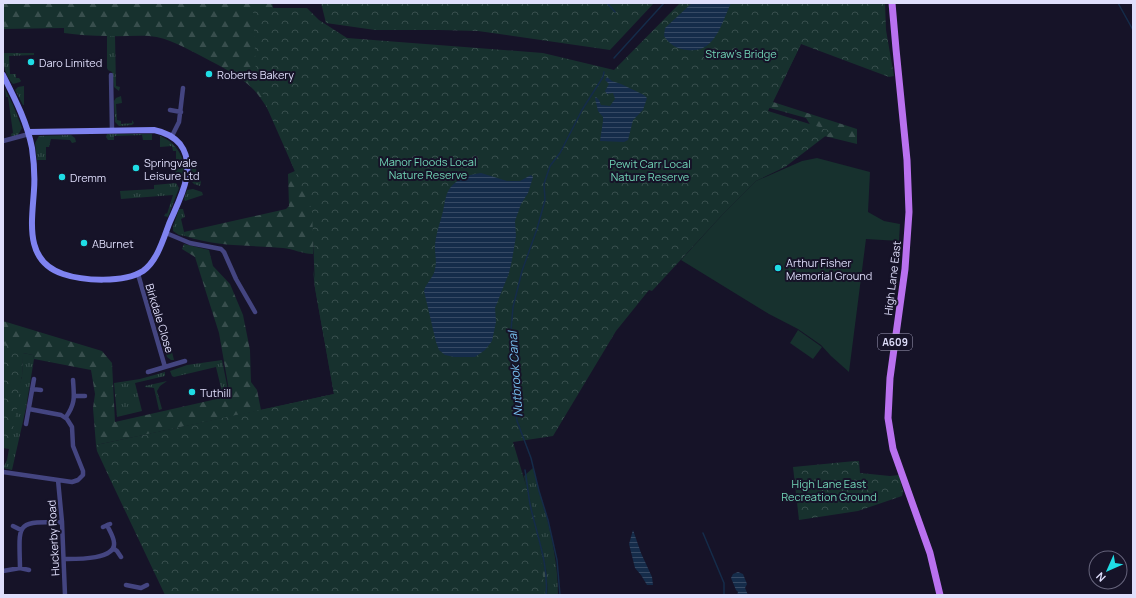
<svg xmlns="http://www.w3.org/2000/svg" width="1136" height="598" viewBox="0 0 1136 598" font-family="Manrope,sans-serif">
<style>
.grass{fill:url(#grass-tufts)}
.forest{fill:url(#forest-firs)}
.park{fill:url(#park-crowns)}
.pitch{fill:#17312e}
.water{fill:url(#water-rules)}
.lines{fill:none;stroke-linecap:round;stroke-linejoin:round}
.stream{stroke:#152c4a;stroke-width:1.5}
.street{stroke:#444581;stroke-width:4.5}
.secondary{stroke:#7f83f0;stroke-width:6}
.primary{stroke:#b971ef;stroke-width:7}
.poi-dot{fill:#1fdde5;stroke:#161328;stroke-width:1.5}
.labels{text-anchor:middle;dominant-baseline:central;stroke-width:4;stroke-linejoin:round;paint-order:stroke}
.shield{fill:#161328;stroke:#a3a1bc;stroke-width:1}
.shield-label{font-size:10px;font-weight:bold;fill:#dfdefb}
.park-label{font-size:11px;fill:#71d4b6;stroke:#161328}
.poi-label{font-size:11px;fill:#dfdefb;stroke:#161328;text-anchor:start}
.street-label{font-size:11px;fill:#dfdefb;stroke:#161328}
.water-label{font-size:12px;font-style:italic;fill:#77bfef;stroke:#161328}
</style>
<defs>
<pattern id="grass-tufts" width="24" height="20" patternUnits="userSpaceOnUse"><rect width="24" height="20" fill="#17312e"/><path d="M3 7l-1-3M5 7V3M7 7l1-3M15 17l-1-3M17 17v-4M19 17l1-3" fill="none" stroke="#384e4d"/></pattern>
<pattern id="forest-firs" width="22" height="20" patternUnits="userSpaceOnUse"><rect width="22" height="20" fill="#17312e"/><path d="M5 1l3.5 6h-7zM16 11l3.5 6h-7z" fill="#384e4d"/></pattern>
<pattern id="park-crowns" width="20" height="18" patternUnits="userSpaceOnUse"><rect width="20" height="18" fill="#17312e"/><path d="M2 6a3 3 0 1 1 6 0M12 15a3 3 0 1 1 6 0" fill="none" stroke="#384e4d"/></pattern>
<pattern id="water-rules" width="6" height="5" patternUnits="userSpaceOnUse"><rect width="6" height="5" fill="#152c4a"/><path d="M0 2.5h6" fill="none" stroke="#374a65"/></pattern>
</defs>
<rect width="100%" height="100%" fill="#161328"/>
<path class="grass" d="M 107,36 L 115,36 L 116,86 L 120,87 L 119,91 L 114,87 L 112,72 L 108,70 L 107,68 Z
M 3,53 L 34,53 L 34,55 L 9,56 L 10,74 L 16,74 L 16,78 L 19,78 L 21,81 L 20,82 L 13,84 C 5,76 3,64 3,53 Z
M 24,86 L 24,105 L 23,105 L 15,90 L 18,87 Z
M 5,89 L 13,105 L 22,128 L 18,135 L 12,137 L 11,134 L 13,133 L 8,97 L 6,97 Z
M 121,96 L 122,103 L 116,104 L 117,120 L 121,121 L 121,124 L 132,123 L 132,120 L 134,123 L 132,125 L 119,126 L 115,122 L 114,101 L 116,98 Z
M 107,134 L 152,134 L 152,140 L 143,140 L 142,135 L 114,136 L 114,140 L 108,140 L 106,137 Z
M 71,135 L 75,138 L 76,142 L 72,143 L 70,140 L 51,139 L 49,147 L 46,147 L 46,160 L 37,160 L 35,143 L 39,136 Z
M 160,136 C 176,142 189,161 182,178 L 179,179 L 174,177 L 173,168 L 176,167 L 176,151 L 173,151 L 172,146 L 160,147 Z
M 194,164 L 201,182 L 200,186 L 194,184 L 190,180 L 192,165 Z
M 176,183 L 179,188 L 168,217 L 164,216 L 166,213 L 167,214 L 173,195 L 121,199 L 120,191 L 154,189 L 154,185 Z
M 193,189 L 202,192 L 203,195 L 185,201 L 184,199 L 187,190 Z
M 179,209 L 183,209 L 185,217 L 181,219 L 185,236 L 179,235 L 173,231 L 173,227 Z
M 159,331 L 160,331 L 161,335 L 165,335 L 164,337 L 167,349 L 171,348 L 174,360 L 171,360 L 167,357 Z
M 23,353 L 33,355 L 34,359 L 26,408 L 12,470 L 3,468 L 7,460 L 9,449 L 3,448 L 22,376 Z
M 222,360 L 229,395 L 223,396 L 216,367 L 174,377 L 172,376 L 170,371 L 187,365 Z
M 165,372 L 165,376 L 135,383 L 142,411 L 117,417 L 114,383 L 140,379 Z
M 167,381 L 160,386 L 157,391 L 162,409 L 159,410 L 154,388 L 145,387 L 145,386 Z
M 533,468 C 545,510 558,551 558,595 L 548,595 L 546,568 L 541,568 L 524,476 Z"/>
<path class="forest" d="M 3,3 L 272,3 L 317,195 L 313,254 C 303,254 293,249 283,248 C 250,245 217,247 185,236 L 184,232 L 286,209 L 289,206 L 288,174 L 295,171 C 284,145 273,111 254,90 C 241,76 220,66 203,57 C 185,48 170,38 149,36 C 135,35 121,37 107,36 C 92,36 78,35 64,33 L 64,28 L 3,29 Z
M 801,44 L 773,102 L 857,129 L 857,144 L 816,134 L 806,118 L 727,96 Z
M 184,244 L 209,250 L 213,266 L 230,284 L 243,315 L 250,350 L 251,382 L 257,390 L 261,410 L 334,394 L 315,288 L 313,270 L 347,418 L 257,411 L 96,445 L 93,408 L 95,394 L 91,370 L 34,359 L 33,355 L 23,353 L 22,377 L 13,379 L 3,362 L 3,321 L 102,351 L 112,363 L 115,422 L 230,396 L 219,333 L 205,289 L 195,257 L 182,249 Z
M 541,568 L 546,568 L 548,595 L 542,595 Z"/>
<path class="park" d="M 321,3 L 654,3 L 610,50 L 478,31 L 439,30 L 375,30 L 326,23 Z
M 680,3 L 885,3 L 886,30 L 894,76 L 889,77 L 801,44 L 768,111 L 832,131 L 785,167 L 756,181 L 723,214 L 652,291 L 649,290 L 616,331 L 553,436 L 513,442 L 537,522 L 545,595 L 165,595 L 110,479 L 97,451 L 96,445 L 334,394 L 315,288 L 312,210 L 268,110 L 256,74 L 253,8 L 307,8 L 319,20 L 347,38 L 543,53 L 614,70 Z
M 3,344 L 23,353 C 22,386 16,416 9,448 L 3,448 Z
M 855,461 L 859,461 L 860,473 L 890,476 L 899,475 L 903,492 L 902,496 L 858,511 L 799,520 L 793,467 Z"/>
<path class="pitch" d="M 817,158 L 870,172 L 868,212 L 884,221 L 900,224 L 899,241 L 866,239 L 849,372 L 831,356 L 821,345 L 798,329 L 769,314 L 681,260 L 723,214 L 756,181 L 802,161 Z
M 798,330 L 822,347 L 813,359 L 790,343 Z"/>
<path class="water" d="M 692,3 L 731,3 C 721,24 715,54 687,50 C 677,49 670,45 664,36 L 665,28 Z
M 607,77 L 612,81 L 621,84 L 644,95 L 647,98 L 643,110 L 633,120 L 628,140 L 624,142 L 600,141 L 603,121 L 603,117 L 598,111 L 595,98 L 596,97 L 599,100 L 601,105 L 610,106 L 615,99 L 613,93 L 607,94 L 605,91 L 609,84 L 605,80 Z
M 481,173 L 507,181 L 520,181 L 531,175 L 533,177 L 528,193 L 521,204 L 515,221 L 516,236 L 512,260 L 509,273 L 495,308 L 496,322 L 492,341 L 485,350 L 475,357 L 454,357 L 445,355 L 439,350 L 436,342 L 424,291 C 426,283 434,277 435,269 C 437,262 435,255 435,248 C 435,237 439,226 442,215 C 444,209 444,203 446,197 C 450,181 466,175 481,173 Z
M 633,530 L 641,553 L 652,577 L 653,585 L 647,585 L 641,575 L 635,568 L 629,544 Z
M 738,572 L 743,574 L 747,584 L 745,588 L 748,595 L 737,595 L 738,592 L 736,590 L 731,578 L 733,574 Z"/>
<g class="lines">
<path class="stream" d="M 607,3 L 615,12
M 1118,3 L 1133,30
M 614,58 L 664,3
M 525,470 C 527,481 528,493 530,504 C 536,533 549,564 546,595
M 703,533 L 724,583 L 724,595
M 560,595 L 557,560 L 548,520 L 539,491 L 531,458 L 517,421 L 514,395 L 510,342 L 513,307 L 522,271 L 537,229 L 545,200 L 544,184 L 550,166 L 560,153 L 582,110 L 603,77 L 604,72"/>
<path class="street" d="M 111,75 L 112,130
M 170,110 L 181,112
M 172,136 L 179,122 L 183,88
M 3,141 L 29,134
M 166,233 L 190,243 L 221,249 L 224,252 L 236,279 L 255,312
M 138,274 L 165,367
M 148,372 L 185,361
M 32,389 L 41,390
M 75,396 L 85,396
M 66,417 C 76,403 74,396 73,380
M 26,424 L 34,379
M 3,472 L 72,482 L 78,480 L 83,475 L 83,471 L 73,446 L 72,427 L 67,419 L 61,415 L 29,409
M 58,480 L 62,522 L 65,595
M 13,526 L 21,530
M 103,527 L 110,524
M 113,548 L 117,551 L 121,557
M 64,559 C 75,559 116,560 114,543 C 114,537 109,530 107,525
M 20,568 C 19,522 15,522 62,522
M 3,571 L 20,568 L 29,570
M 126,585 L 141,588 L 147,585"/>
<path class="secondary" d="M 3,75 C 15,99 27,122 32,148 C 34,162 35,176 34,190 C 32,222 24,261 63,274 C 83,281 124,283 143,271 C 157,261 163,240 169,224 C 179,200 198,168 180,144 C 173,136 164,132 154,130 L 28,132"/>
<path class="primary" d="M 892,3 L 896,49 L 907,160 L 909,212 L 905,269 L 890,378 L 888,418 L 893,449 L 930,553 L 940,595"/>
</g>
<g class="poi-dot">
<circle cx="31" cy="62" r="4"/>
<circle cx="209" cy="74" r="4"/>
<circle cx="136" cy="168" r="4"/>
<circle cx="62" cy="177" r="4"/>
<circle cx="84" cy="243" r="4"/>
<circle cx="778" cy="268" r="4"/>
<circle cx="192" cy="392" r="4"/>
</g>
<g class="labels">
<rect class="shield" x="878" y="334" width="34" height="16" rx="3"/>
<g class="shield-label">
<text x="895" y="342">A609</text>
</g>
<g class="park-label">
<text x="741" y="53">Straw's Bridge</text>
<text x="428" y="161">Manor Floods Local<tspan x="428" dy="13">Nature Reserve</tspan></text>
<text x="650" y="163">Pewit Carr Local<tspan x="650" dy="13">Nature Reserve</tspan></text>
<text x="829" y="483">High Lane East<tspan x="829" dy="13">Recreation Ground</tspan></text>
</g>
<g class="poi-label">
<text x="39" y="62">Daro Limited</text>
<text x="217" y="74">Roberts Bakery</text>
<text x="144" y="162">Springvale<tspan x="144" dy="13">Leisure Ltd</tspan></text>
<text x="70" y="177">Dremm</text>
<text x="92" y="243">ABurnet</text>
<text x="786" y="262">Arthur Fisher<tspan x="786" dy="13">Memorial Ground</tspan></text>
<text x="200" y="392">Tuthill</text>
</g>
<g class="street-label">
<text transform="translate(892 278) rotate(-83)">High Lane East</text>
<text transform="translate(160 318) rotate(73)">Birkdale Close</text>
<text transform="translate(53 538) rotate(-93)">Huckerby Road</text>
</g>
<g class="water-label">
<text transform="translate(515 374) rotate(-94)">Nutbrook Canal</text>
</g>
</g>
<rect width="1136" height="598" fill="none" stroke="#dfdefb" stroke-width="8"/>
<g transform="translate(1108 570) rotate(225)"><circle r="19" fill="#161328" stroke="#66647c"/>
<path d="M0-3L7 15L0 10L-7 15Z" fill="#1fdde5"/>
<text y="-6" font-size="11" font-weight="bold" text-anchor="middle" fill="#dfdefb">N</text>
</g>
</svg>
